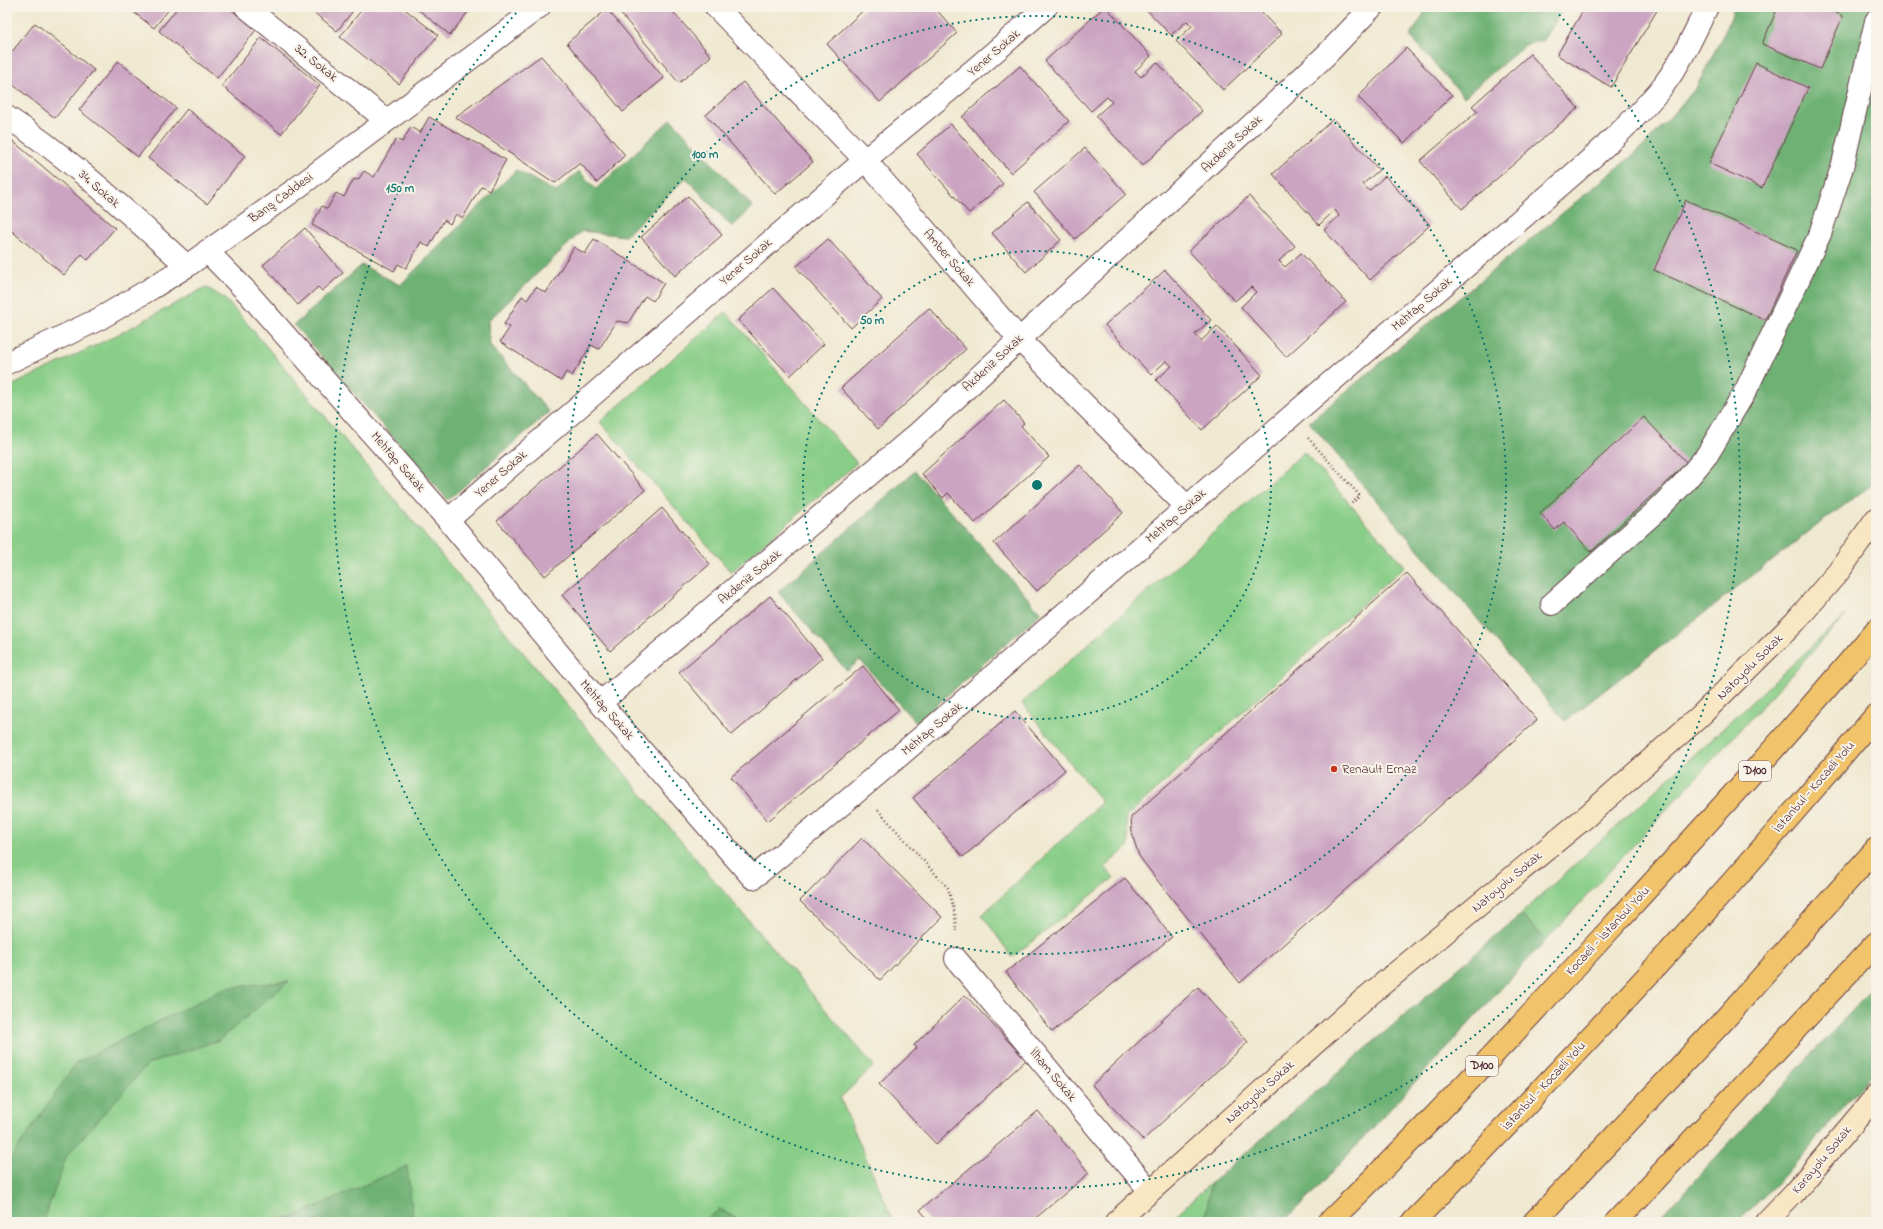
<svg xmlns="http://www.w3.org/2000/svg" width="1883" height="1229" viewBox="0 0 1883 1229" font-family="'Indie Flower',sans-serif">
<style>
.green{fill:#89ce88;stroke:#6a765a}
.forest{fill:#6eb174;stroke:#5c6850}
.building{fill:#cba4c1}
.lines{fill:none;stroke-linecap:round;stroke-linejoin:round}
.minor-casing{stroke:#633d44;stroke-width:24}
.tertiary-casing{stroke:#633d44;stroke-width:24}
.secondary-casing{stroke:#633d44;stroke-width:24}
.trunk-casing{stroke:#633d44;stroke-width:24}
.motorway-casing{stroke:#633d44;stroke-width:24}
.path{stroke:#633d44;stroke-width:2.5;stroke-dasharray:1 3;stroke-linecap:butt}
.minor{stroke:#fff;stroke-width:22}
.tertiary{stroke:#fff;stroke-width:22}
.secondary{stroke:#f9e7c3;stroke-width:22}
.trunk{stroke:#f1c36a;stroke-width:22}
.motorway{stroke:#f1c36a;stroke-width:22}
.ring{fill:none;stroke:#0f766e;stroke-width:2;stroke-dasharray:2 4}
.poi-dot{fill:#c8321e;stroke:#f7f3e8;stroke-width:1.5}
.labels{text-anchor:middle;dominant-baseline:central;stroke-width:4;stroke-linejoin:round;paint-order:stroke}
.shield{fill:#f7f3e8;stroke:#7e5f64;stroke-width:1}
.shield-label{font-size:12px;font-weight:bold;fill:#4a1f2b}
.street-label{font-size:13px;fill:#4a1f2b;stroke:#f7f3e8}
.poi-label{font-size:13px;fill:#4a1f2b;stroke:#f7f3e8;text-anchor:start}
.centre{fill:#0f766e;stroke:#f7f3e8;stroke-width:2}
.ring-label{font-size:12px;text-anchor:middle;font-weight:bold;fill:#0f766e;stroke:#f7f3e8;stroke-width:4;stroke-linejoin:round;paint-order:stroke}
</style>
<rect width="100%" height="100%" fill="#f7f3e8"/>
<filter id="ink" filterUnits="userSpaceOnUse"><feTurbulence type="fractalNoise" baseFrequency=".025" numOctaves="2"/><feDisplacementMap in="SourceGraphic" scale="8" xChannelSelector="R" yChannelSelector="G"/><feConvolveMatrix kernelMatrix="1 2 1 2 8 2 1 2 1" color-interpolation-filters="sRGB"/></filter>
<filter id="wash" filterUnits="userSpaceOnUse"><feTurbulence type="fractalNoise" baseFrequency=".012" numOctaves="4" result="noise"/><feDisplacementMap in="SourceGraphic" scale="16" xChannelSelector="R" yChannelSelector="G"/><feGaussianBlur stdDeviation="0.9" result="paint"/><feColorMatrix in="noise" values="0 0 0 0 0 0 0 0 0 0 0 0 0 0 0 0 0 1.4 0 .05"/><feComposite in="paint" operator="in"/></filter>
<g filter="url(#wash)">
<rect width="100%" height="100%" fill="#f0e9d1"/>
<path class="green" d="M 206,287 L 224,298 L 241,316 L 707,872 L 874,1066 L 840,1098 L 894,1222 L 7,1222 L 7,388 L 119,334 Z
M 726,312 L 857,463 L 731,572 L 600,422 Z
M 1304,452 L 1405,566 L 1126,817 L 1129,846 L 1105,867 L 1114,878 L 1012,957 L 982,915 L 1102,802 L 1022,703 Z
M 1846,615 L 1546,940 L 1521,914 Z
M 1211,1183 L 1205,1222 L 1168,1222 Z"/>
<path class="forest" d="M 1428,7 L 1564,7 L 1544,40 L 1525,45 L 1464,97 L 1410,36 Z
M 1734,7 L 1876,7 L 1876,480 L 1874,483 L 1811,530 L 1565,721 L 1309,422 L 1645,145 L 1696,88 L 1729,23 Z
M 671,119 L 753,207 L 732,227 L 686,178 L 625,236 L 582,231 L 488,321 L 490,345 L 549,412 L 448,500 L 294,325 L 362,265 L 400,285 L 516,170 L 556,192 L 579,171 L 596,189 Z
M 915,471 L 1041,613 L 916,723 L 860,660 L 847,671 L 778,592 Z
M 1521,914 L 1546,940 L 1310,1196 L 1282,1222 L 1205,1222 L 1211,1183 Z
M 289,981 L 219,1040 L 148,1064 L 67,1155 L 43,1222 L 7,1222 L 7,1164 L 76,1063 L 225,988 Z
M 1876,984 L 1876,1069 L 1789,1171 L 1738,1222 L 1656,1222 Z
M 407,1166 L 413,1218 L 408,1222 L 259,1222 L 293,1217 Z
M 720,1209 L 742,1222 L 703,1222 Z"/>
<g id="blocks">
<path class="building" d="M 127,7 L 171,7 L 154,28 Z
M 178,7 L 228,7 L 256,30 L 217,78 L 159,31 Z
M 307,7 L 356,7 L 337,31 Z
M 364,7 L 402,7 L 438,35 L 399,84 L 340,37 Z
M 415,7 L 472,7 L 450,35 Z
M 615,7 L 669,7 L 711,56 L 679,83 Z
M 867,7 L 934,7 L 957,33 L 880,102 L 827,44 Z
M 1104,7 L 1106,7 L 1151,56 L 1135,71 L 1141,77 L 1157,62 L 1202,111 L 1142,166 L 1096,116 L 1112,102 L 1107,97 L 1091,111 L 1045,61 Z
M 1144,7 L 1256,7 L 1282,34 L 1223,90 L 1176,41 L 1192,26 L 1187,21 L 1171,35 Z
M 1585,7 L 1659,7 L 1611,87 L 1557,55 Z
M 1778,7 L 1823,7 L 1843,16 L 1820,69 L 1762,44 Z
M 607,9 L 664,78 L 623,112 L 567,43 Z
M 35,23 L 94,70 L 55,118 L 7,80 L 7,58 Z
M 261,38 L 320,85 L 281,134 L 222,86 Z
M 1406,48 L 1452,95 L 1404,143 L 1358,97 Z
M 1530,54 L 1578,108 L 1462,209 L 1420,161 L 1478,111 L 1472,106 Z
M 541,56 L 625,155 L 597,183 L 580,163 L 555,183 L 455,117 Z
M 118,61 L 176,108 L 138,157 L 79,110 Z
M 1756,63 L 1808,88 L 1762,188 L 1709,163 Z
M 1020,66 L 1069,121 L 1011,173 L 962,117 Z
M 743,82 L 813,162 L 775,194 L 706,115 Z
M 187,109 L 245,156 L 207,204 L 148,158 Z
M 429,117 L 506,160 L 489,190 L 481,186 L 463,218 L 456,214 L 450,224 L 444,220 L 429,247 L 421,242 L 406,268 L 398,264 L 394,271 L 312,225 L 322,206 L 327,209 L 336,193 L 344,197 L 354,179 L 358,180 L 364,171 L 374,177 L 396,139 L 402,142 L 411,127 L 420,133 Z
M 1333,119 L 1379,170 L 1363,184 L 1369,191 L 1385,176 L 1430,225 L 1370,280 L 1324,230 L 1339,216 L 1335,210 L 1319,225 L 1273,174 Z
M 951,124 L 1003,184 L 969,213 L 917,154 Z
M 7,136 L 115,228 L 88,260 L 82,254 L 64,275 L 7,227 Z
M 1085,148 L 1126,194 L 1075,239 L 1034,192 Z
M 688,196 L 722,235 L 675,276 L 641,237 Z
M 1249,196 L 1295,246 L 1279,261 L 1285,267 L 1301,253 L 1346,302 L 1286,357 L 1241,307 L 1256,292 L 1251,287 L 1235,301 L 1189,251 Z
M 1686,200 L 1797,250 L 1765,320 L 1654,270 Z
M 1028,202 L 1061,240 L 1026,272 L 992,233 Z
M 305,228 L 343,273 L 322,291 L 318,287 L 298,305 L 263,265 Z
M 594,239 L 664,283 L 653,301 L 645,296 L 628,323 L 617,321 L 599,349 L 591,345 L 572,376 L 566,372 L 561,381 L 500,342 L 510,327 L 504,324 L 522,296 L 527,300 L 536,287 L 546,293 L 574,247 L 585,254 Z
M 828,239 L 882,299 L 851,328 L 796,267 Z
M 1165,270 L 1211,320 L 1195,334 L 1201,341 L 1217,326 L 1262,375 L 1202,430 L 1156,380 L 1172,366 L 1166,361 L 1151,375 L 1105,325 Z
M 773,288 L 824,344 L 790,376 L 738,320 Z
M 929,308 L 966,349 L 878,429 L 841,388 Z
M 1004,400 L 1024,423 L 1021,426 L 1049,457 L 975,523 L 948,493 L 943,498 L 922,474 Z
M 1644,417 L 1687,463 L 1591,552 L 1564,522 L 1555,530 L 1540,513 Z
M 597,434 L 645,490 L 545,576 L 497,521 Z
M 1080,465 L 1123,513 L 1037,591 L 994,543 Z
M 662,508 L 710,564 L 610,651 L 562,595 Z
M 1407,573 L 1537,720 L 1240,983 L 1157,880 L 1139,856 L 1132,834 L 1131,817 Z
M 770,596 L 822,658 L 732,735 L 679,672 Z
M 863,666 L 899,710 L 768,821 L 731,777 Z
M 1015,711 L 1065,770 L 963,857 L 913,798 Z
M 862,838 L 942,917 L 880,980 L 800,901 Z
M 1125,878 L 1172,937 L 1052,1032 L 1006,972 Z
M 1198,987 L 1248,1042 L 1143,1140 L 1092,1085 Z
M 965,995 L 1026,1060 L 936,1144 L 879,1084 L 917,1048 L 914,1045 Z
M 1038,1111 L 1089,1173 L 1031,1222 L 930,1222 L 920,1210 Z"/>
</g>
</g>
<g filter="url(#ink)">
<use href="#blocks" fill-opacity="0" stroke="#633d44" stroke-width="1"/>
<g class="lines">
<defs>
<path id="minor" d="M 246,7 L 386,120
M 716,7 L 865,160 L 1019,339 L 1186,506
M 7,117 C 72,159 129,214 187,266
M 207,251 L 248,293 L 448,520 L 600,703 L 753,878 C 945,721 1129,556 1317,394 C 1385,336 1452,278 1520,220 C 1567,179 1618,139 1658,92 C 1679,67 1693,36 1707,7
M 448,520 L 865,160 L 976,68 L 1046,7
M 1552,604 L 1654,513 L 1682,485 L 1707,455 L 1746,390 L 1820,234 L 1843,164 L 1876,21
M 600,703 L 916,435 L 1273,105 L 1326,55 L 1372,7
M 956,959 L 1150,1191"/>
<path id="tertiary" d="M 7,363 L 99,319 L 152,288 L 187,266 L 290,193 L 539,7"/>
<path id="secondary" d="M 1116,1222 L 1363,1000 L 1587,816 L 1699,717 L 1795,622 L 1839,571 L 1876,519
M 1766,1222 L 1793,1194 L 1876,1096"/>
<path id="trunk" d="M 1329,1222 C 1427,1127 1520,1027 1612,927 C 1702,829 1791,732 1876,630
M 1413,1222 C 1573,1059 1730,891 1876,715"/>
<path id="motorway" d="M 1534,1222 L 1723,1021 L 1876,849
M 1616,1222 L 1876,943"/>
</defs>
<use href="#minor" class="minor-casing"/>
<use href="#tertiary" class="tertiary-casing"/>
<use href="#secondary" class="secondary-casing"/>
<use href="#trunk" class="trunk-casing"/>
<use href="#motorway" class="motorway-casing"/>
<path class="path" d="M 1308,438 L 1360,496 L 1351,504
M 878,810 L 948,888 L 955,914 L 956,931"/>
<use href="#minor" class="minor"/>
<use href="#tertiary" class="tertiary"/>
<use href="#secondary" class="secondary"/>
<use href="#trunk" class="trunk"/>
<use href="#motorway" class="motorway"/>
</g>
</g>
<g class="ring">
<circle cx="1037" cy="485" r="234"/>
<circle cx="1037" cy="485" r="469"/>
<path d="M1555 10A703 703 0 1 1 519 10"/>
</g>
<circle class="poi-dot" cx="1334" cy="769" r="4"/>
<g class="labels">
<g class="shield">
<rect x="1739" y="761" width="32" height="20" rx="3"/>
<rect x="1466" y="1056" width="32" height="20" rx="3"/>
</g>
<g class="shield-label">
<text x="1755" y="771">D100</text>
<text x="1482" y="1066">D100</text>
</g>
<g class="street-label">
<text transform="translate(994 53) rotate(-41)">Yener Sokak</text>
<text transform="translate(316 63) rotate(39)">32. Sokak</text>
<text transform="translate(1232 144) rotate(-43)">Akdeniz Sokak</text>
<text transform="translate(99 189) rotate(41)">34. Sokak</text>
<text transform="translate(281 198) rotate(-36)">Barış Caddesi</text>
<text transform="translate(949 258) rotate(49)">Amber Sokak</text>
<text transform="translate(746 262) rotate(-41)">Yener Sokak</text>
<text transform="translate(1422 304) rotate(-41)">Mehtap Sokak</text>
<text transform="translate(993 363) rotate(-43)">Akdeniz Sokak</text>
<text transform="translate(398 462) rotate(49)">Mehtap Sokak</text>
<text transform="translate(501 474) rotate(-41)">Yener Sokak</text>
<text transform="translate(1176 516) rotate(-41)">Mehtap Sokak</text>
<text transform="translate(750 577) rotate(-40)">Akdeniz Sokak</text>
<text transform="translate(1750 667) rotate(-45)">Natoyolu Sokak</text>
<text transform="translate(607 710) rotate(49)">Mehtap Sokak</text>
<text transform="translate(932 729) rotate(-40)">Mehtap Sokak</text>
<text transform="translate(1814 787) rotate(-49)">İstanbul - Kocaeli Yolu</text>
<text transform="translate(1507 882) rotate(-40)">Natoyolu Sokak</text>
<text transform="translate(1608 931) rotate(-47)">Kocaeli - İstanbul Yolu</text>
<text transform="translate(1053 1075) rotate(50)">İlham Sokak</text>
<text transform="translate(1544 1086) rotate(-47)">İstanbul - Kocaeli Yolu</text>
<text transform="translate(1260 1092) rotate(-42)">Natoyolu Sokak</text>
<text transform="translate(1822 1160) rotate(-50)">Karayolu Sokak</text>
</g>
<g class="poi-label">
<text x="1342" y="769">Renault Ernaz</text>
</g>
</g>
<circle cx="1037" cy="485" r="6" class="centre"/>
<g class="ring-label">
<text x="705" y="158">100 m</text>
<text x="400" y="192">150 m</text>
<text x="872" y="324">50 m</text>
</g>
<rect width="1883" height="1229" fill="none" stroke="#f7f3e8" stroke-width="24"/>
</svg>
